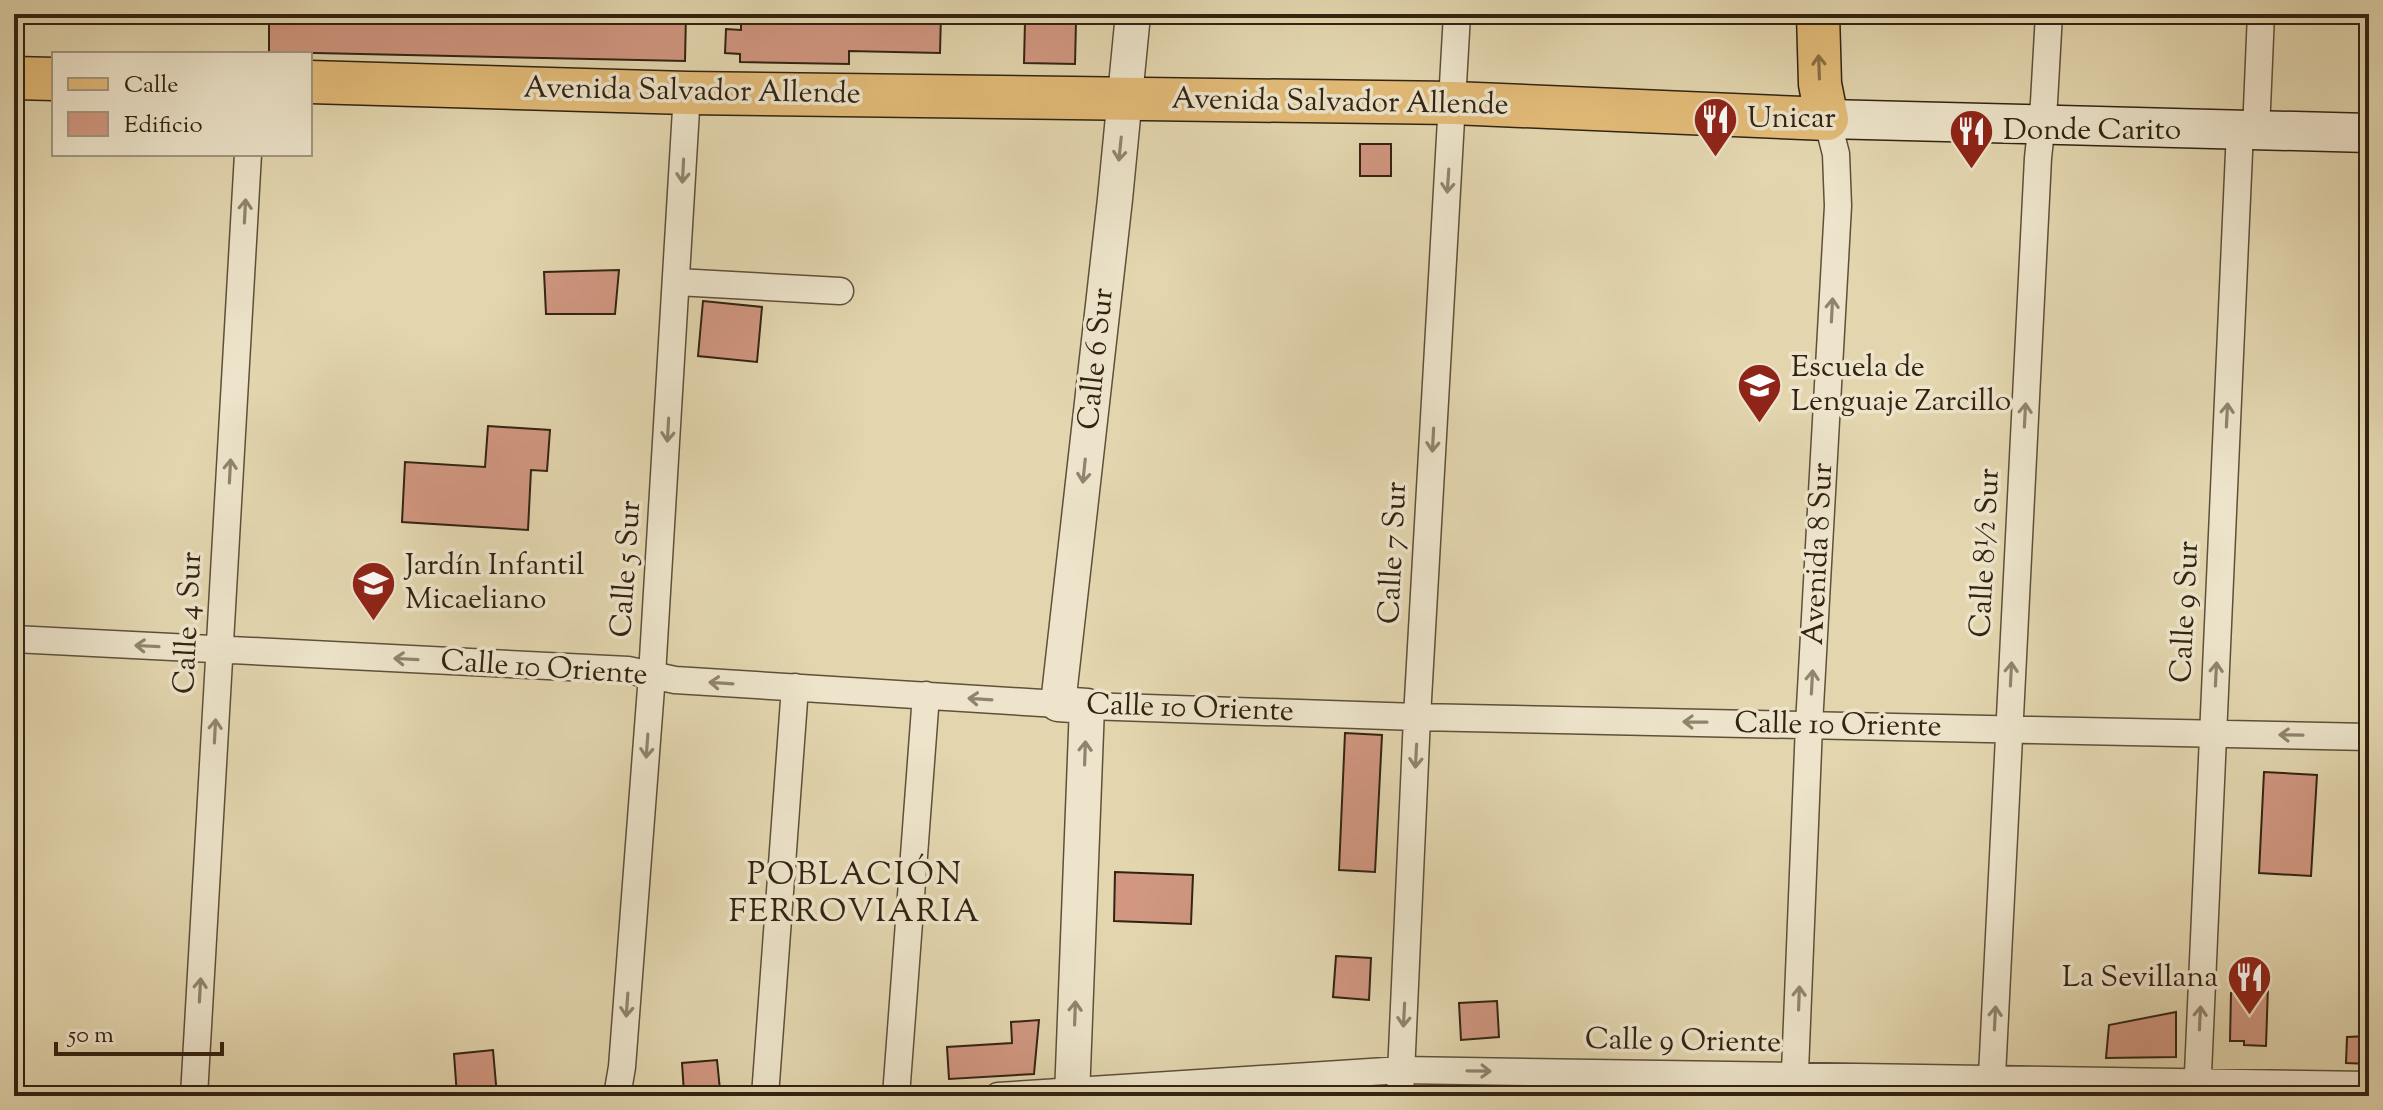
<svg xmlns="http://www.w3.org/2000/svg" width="2383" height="1110" viewBox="0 0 2383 1110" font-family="'Sorts Mill Goudy',serif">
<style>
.building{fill:#d19781;stroke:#322312;stroke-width:2}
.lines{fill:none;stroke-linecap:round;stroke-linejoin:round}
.minor-casing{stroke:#5e5039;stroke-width:29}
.tertiary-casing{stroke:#5e5039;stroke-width:37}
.secondary-casing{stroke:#322312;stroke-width:41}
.primary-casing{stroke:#322312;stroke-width:45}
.minor{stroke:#ede4cb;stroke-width:26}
.tertiary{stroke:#ede4cb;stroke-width:34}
.secondary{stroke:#ede4cb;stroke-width:38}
.primary{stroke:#e2bb78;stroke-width:42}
.oneway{stroke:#8a6f45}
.oneway2{stroke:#90846e}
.labels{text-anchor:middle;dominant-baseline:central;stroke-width:7;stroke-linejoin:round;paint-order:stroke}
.street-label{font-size:30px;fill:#322312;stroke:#ede4cb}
.poi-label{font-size:30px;fill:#322312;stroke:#ede4cb;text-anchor:start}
.neighbourhood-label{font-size:32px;letter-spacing:2px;fill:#322312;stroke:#ede4cb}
</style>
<rect width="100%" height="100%" fill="#e3d6af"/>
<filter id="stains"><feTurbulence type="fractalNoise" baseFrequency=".0025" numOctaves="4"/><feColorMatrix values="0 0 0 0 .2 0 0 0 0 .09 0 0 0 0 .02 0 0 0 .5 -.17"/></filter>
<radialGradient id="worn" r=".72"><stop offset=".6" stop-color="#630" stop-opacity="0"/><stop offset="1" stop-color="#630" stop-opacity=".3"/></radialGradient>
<path class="building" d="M 269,14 L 686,14 L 685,61 L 269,52 Z
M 871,14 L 941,14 L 940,53 L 849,51 L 849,64 L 740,62 L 740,54 L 725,53 L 726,29 L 741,30 L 741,22 L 870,24 Z
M 1025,21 L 1076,22 L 1075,64 L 1024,63 Z
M 1360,144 L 1391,144 L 1391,176 L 1360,176 Z
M 619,270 L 615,314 L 546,314 L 544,272 Z
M 703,301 L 762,307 L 757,362 L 698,356 Z
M 488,426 L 550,430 L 547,471 L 531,470 L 528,530 L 402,522 L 405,462 L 485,467 Z
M 1345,733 L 1382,735 L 1375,872 L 1339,870 Z
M 2264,772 L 2317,775 L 2311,876 L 2259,873 Z
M 1115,872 L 1193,875 L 1191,924 L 1114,921 Z
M 1336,956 L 1371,958 L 1369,1000 L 1333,997 Z
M 2234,986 L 2268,986 L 2266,1046 L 2244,1045 L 2244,1041 L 2230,1041 L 2231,993 L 2235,993 Z
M 1497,1001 L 1499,1037 L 1461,1040 L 1459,1003 Z
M 2176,1012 L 2176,1057 L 2106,1058 L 2109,1025 Z
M 1039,1020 L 1034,1074 L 949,1079 L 947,1047 L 1012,1043 L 1011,1022 Z
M 2369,1036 L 2369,1064 L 2346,1063 L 2347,1037 Z
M 493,1050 L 497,1096 L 457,1096 L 454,1054 Z
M 717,1060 L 720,1090 L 684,1093 L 682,1063 Z"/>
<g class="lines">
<defs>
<path id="minor" d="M 2256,131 L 2261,14
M 677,282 L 840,291
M 14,639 L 628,670 L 675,680 L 1058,704
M 1087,706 L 1417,717 L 2369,737
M 194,1096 L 248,154
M 617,1096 L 622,1067 L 652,675 L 687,93
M 765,1096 L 795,687
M 896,1096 L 926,695
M 998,1096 L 1401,1070 L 2369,1085
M 1400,1096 L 1417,717 L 1457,14
M 1794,1096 L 1809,725 L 1838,206 L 1836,154 L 1827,119
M 1991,1096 L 2038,158 L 2044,102 L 2049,14
M 2197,1096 L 2240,130"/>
<path id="tertiary" d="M 1072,1096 L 1087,706 L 1058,704 L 1115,199 L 1133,14"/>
<path id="secondary" d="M 1827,119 L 2369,133"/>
<path id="primary" d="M 14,78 L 54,79
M 310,82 L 687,93 L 1453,103 L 1827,119 L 1820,84 L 1818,14"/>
</defs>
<use href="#minor" class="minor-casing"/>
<use href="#tertiary" class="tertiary-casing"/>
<use href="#secondary" class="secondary-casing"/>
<use href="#primary" class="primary-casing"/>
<use href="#minor" class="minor"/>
<use href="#tertiary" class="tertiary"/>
<use href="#secondary" class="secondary"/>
<use href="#primary" class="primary"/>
</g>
<defs><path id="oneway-shaft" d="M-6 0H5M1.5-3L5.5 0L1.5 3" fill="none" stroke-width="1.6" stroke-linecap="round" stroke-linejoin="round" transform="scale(2)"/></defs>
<use class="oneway" href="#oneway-shaft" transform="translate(1819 67) rotate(-92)"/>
<g class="oneway2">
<use href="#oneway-shaft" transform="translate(1120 149) rotate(96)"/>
<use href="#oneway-shaft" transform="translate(683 171) rotate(93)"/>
<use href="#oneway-shaft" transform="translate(1448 181) rotate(94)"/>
<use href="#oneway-shaft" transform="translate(245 211) rotate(-87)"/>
<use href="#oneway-shaft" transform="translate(1832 310) rotate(-87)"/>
<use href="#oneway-shaft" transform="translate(2025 415) rotate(-87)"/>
<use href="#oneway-shaft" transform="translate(2227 415) rotate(-87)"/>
<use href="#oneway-shaft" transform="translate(668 430) rotate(93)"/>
<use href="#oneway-shaft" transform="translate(1433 440) rotate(93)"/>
<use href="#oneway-shaft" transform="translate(230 471) rotate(-87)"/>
<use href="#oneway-shaft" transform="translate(1084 471) rotate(96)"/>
<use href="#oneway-shaft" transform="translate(147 646) rotate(-177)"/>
<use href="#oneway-shaft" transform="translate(406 659) rotate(-177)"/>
<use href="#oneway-shaft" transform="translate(2011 674) rotate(-87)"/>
<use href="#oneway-shaft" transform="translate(2216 674) rotate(-87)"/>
<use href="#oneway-shaft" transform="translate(1812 682) rotate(-87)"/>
<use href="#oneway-shaft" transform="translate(721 683) rotate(-176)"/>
<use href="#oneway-shaft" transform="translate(980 699) rotate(-176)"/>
<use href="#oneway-shaft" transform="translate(1695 722) rotate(-179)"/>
<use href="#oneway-shaft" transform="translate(215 731) rotate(-87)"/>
<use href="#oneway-shaft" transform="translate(2291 735) rotate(-179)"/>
<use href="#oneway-shaft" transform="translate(647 746) rotate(94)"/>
<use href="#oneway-shaft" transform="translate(1085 753) rotate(-88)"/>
<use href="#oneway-shaft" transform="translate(1416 756) rotate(93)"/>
<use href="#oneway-shaft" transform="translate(200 990) rotate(-87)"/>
<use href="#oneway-shaft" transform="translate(1799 998) rotate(-88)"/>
<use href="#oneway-shaft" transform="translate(627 1005) rotate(94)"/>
<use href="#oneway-shaft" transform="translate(1075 1013) rotate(-88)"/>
<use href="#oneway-shaft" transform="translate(1404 1015) rotate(93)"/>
<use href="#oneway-shaft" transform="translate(1995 1018) rotate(-87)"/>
<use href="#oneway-shaft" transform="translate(2200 1018) rotate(-87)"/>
<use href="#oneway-shaft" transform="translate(1479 1071) rotate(1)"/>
</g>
<defs>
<symbol id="restaurant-pin" viewBox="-11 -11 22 30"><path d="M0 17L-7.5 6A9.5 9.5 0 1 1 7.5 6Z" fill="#8f2418" stroke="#ede4cb"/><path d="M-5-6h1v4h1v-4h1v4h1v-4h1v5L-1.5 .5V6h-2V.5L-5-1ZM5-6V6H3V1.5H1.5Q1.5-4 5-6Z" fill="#fff"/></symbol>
<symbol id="school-pin" viewBox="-11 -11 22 30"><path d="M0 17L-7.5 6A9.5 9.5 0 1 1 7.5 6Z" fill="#8f2418" stroke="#ede4cb"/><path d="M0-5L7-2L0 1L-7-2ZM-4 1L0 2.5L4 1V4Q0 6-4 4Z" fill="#fff"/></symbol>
</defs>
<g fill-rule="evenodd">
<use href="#restaurant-pin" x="1690" y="94" width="51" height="69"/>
<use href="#restaurant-pin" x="1946" y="106" width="51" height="69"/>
<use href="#school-pin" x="1734" y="360" width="51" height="69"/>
<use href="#school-pin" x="348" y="558" width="51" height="69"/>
<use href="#restaurant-pin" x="2224" y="952" width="51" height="69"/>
</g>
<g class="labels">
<g class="street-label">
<text transform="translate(692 92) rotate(1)">Avenida Salvador Allende</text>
<text transform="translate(1340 103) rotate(1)">Avenida Salvador Allende</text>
<text transform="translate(1097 359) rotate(-84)">Calle 6 Sur</text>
<text transform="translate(1394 553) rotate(-87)">Calle 7 Sur</text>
<text transform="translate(1986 553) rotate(-87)">Calle 8½ Sur</text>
<text transform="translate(1819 554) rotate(-87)">Avenida 8 Sur</text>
<text transform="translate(627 569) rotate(-86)">Calle 5 Sur</text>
<text transform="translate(2186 612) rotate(-87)">Calle 9 Sur</text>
<text transform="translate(189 623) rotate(-87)">Calle 4 Sur</text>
<text transform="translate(544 669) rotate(4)">Calle 10 Oriente</text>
<text transform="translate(1190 709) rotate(2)">Calle 10 Oriente</text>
<text transform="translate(1838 726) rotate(1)">Calle 10 Oriente</text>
<text transform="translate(1683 1042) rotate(1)">Calle 9 Oriente</text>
</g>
<g class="poi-label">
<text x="1747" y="119">Unicar</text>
<text x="2003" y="131">Donde Carito</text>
<text x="1791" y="368">Escuela de<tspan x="1791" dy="34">Lenguaje Zarcillo</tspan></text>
<text x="405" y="566">Jardín Infantil<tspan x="405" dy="34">Micaeliano</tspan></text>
<text x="2218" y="978" text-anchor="end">La Sevillana</text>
</g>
<g class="neighbourhood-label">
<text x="855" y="876">POBLACIÓN<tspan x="855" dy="37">FERROVIARIA</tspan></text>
</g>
</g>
<rect width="2383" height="1110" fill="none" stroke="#e3d6af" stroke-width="48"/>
<rect x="16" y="16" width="2351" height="1078" fill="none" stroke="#322312" stroke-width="4"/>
<rect x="24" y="24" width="2335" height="1062" fill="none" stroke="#322312" stroke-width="2"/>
<rect x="52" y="52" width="260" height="104" fill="#ede4cb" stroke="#a29781" stroke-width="2"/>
<rect x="68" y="78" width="40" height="12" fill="#e2bb78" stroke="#a29781" stroke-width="2"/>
<text x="124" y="92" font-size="24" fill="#322312">Calle</text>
<rect x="68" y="112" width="40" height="24" fill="#d19781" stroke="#a29781" stroke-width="2"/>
<text x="124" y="132" font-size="24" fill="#322312">Edificio</text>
<path d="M56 1042v12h166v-12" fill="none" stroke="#322312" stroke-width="4"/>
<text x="68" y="1042" font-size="24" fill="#322312" stroke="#ede4cb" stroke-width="6" paint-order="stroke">50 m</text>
<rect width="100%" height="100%" filter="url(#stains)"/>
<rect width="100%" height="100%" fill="url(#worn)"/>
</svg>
